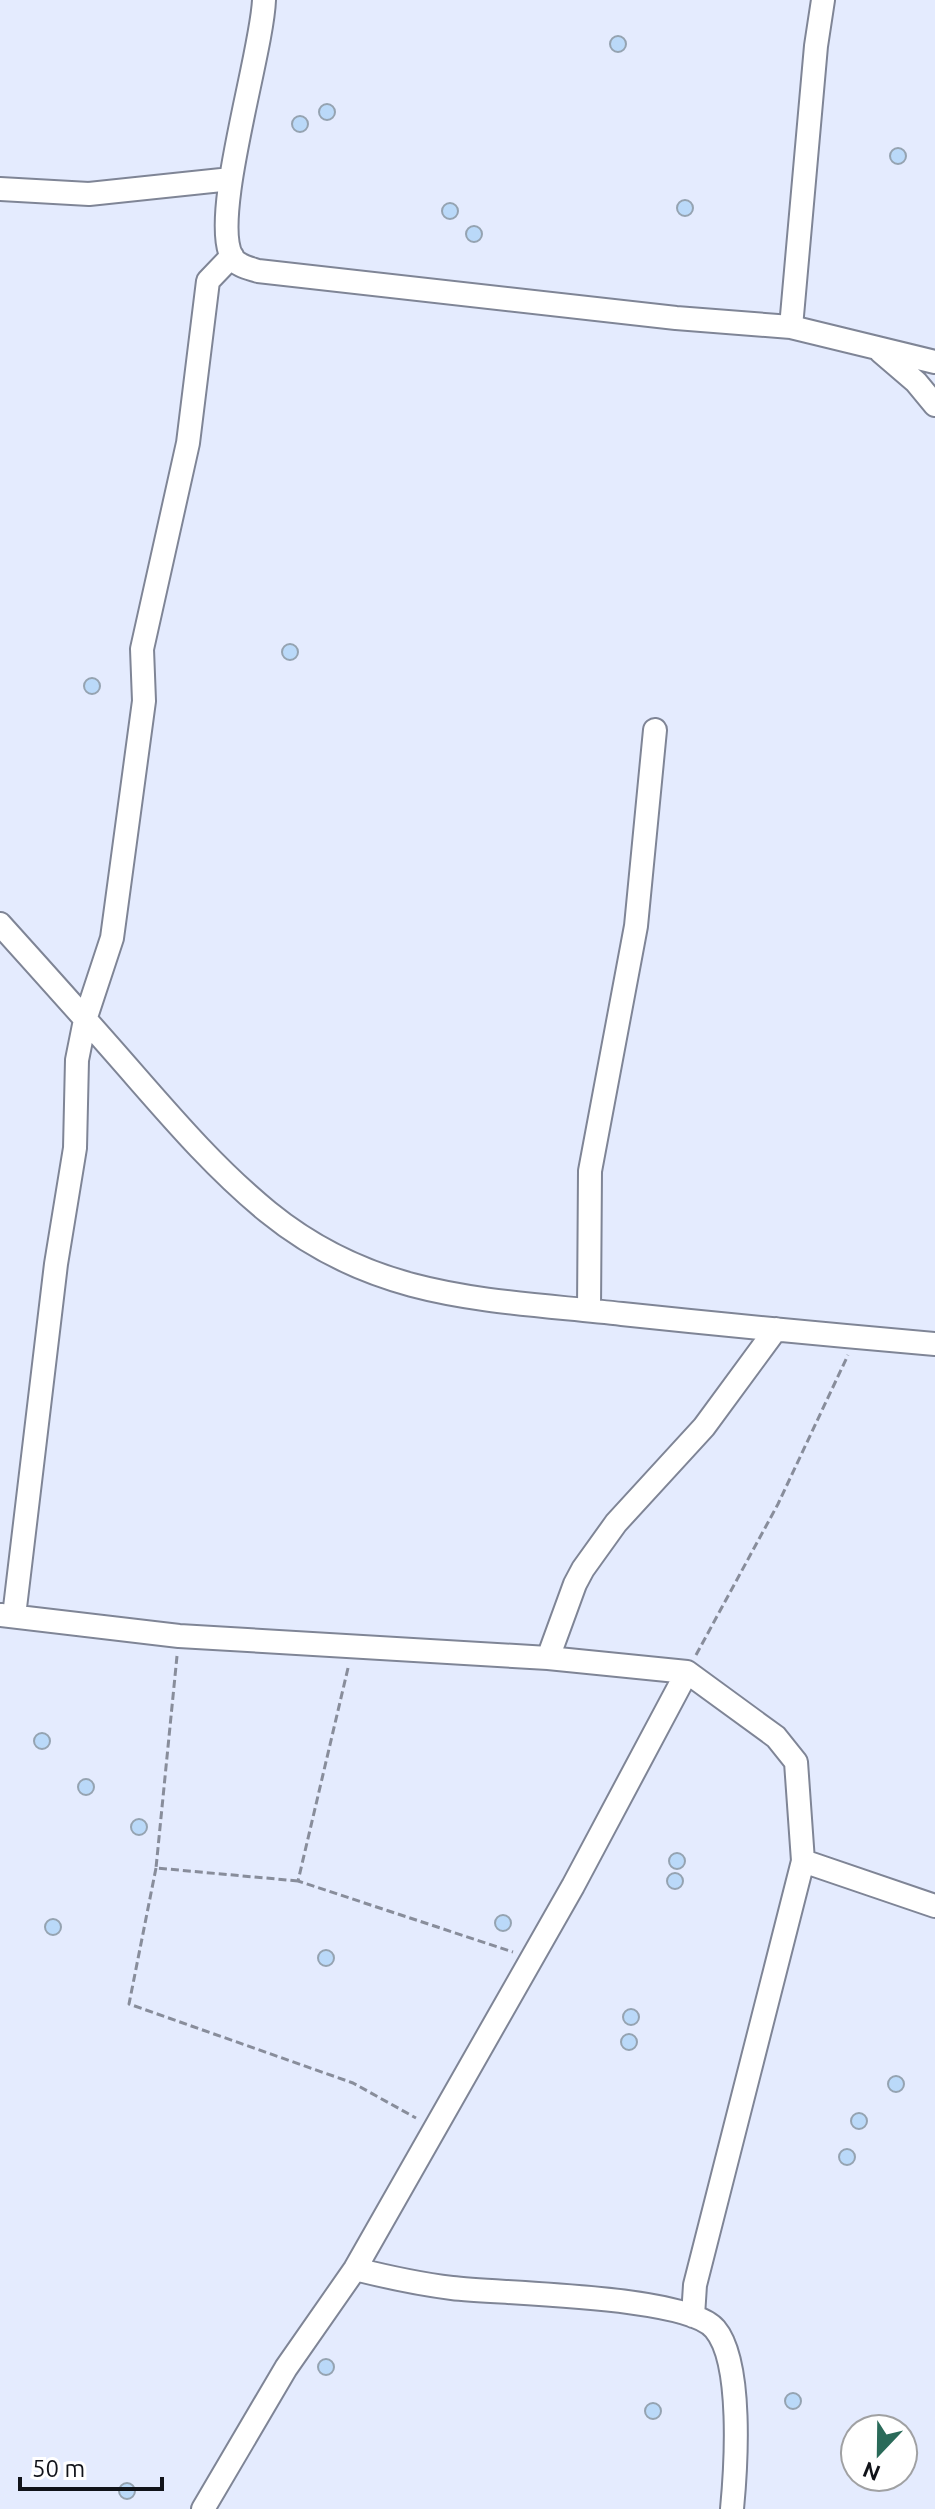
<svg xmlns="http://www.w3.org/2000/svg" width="935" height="2509" viewBox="0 0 935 2509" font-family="Ubuntu,sans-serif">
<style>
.building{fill:#bad9f9;stroke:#95a3b1;stroke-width:2}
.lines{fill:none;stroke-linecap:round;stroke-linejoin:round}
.minor-casing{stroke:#7f8596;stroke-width:26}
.path{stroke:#888d9b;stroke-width:3;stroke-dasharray:8 4;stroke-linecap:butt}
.minor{stroke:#fff;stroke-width:22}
</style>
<rect width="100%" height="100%" fill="#e4ebfe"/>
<path class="building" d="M610 44a8 8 0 1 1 16 0a8 8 0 1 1-16 0Z
M319 112a8 8 0 1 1 16 0a8 8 0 1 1-16 0Z
M292 124a8 8 0 1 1 16 0a8 8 0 1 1-16 0Z
M890 156a8 8 0 1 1 16 0a8 8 0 1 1-16 0Z
M677 208a8 8 0 1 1 16 0a8 8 0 1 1-16 0Z
M442 211a8 8 0 1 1 16 0a8 8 0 1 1-16 0Z
M466 234a8 8 0 1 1 16 0a8 8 0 1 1-16 0Z
M282 652a8 8 0 1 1 16 0a8 8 0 1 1-16 0Z
M84 686a8 8 0 1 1 16 0a8 8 0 1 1-16 0Z
M34 1741a8 8 0 1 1 16 0a8 8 0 1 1-16 0Z
M78 1787a8 8 0 1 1 16 0a8 8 0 1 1-16 0Z
M131 1827a8 8 0 1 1 16 0a8 8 0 1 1-16 0Z
M669 1861a8 8 0 1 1 16 0a8 8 0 1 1-16 0Z
M667 1881a8 8 0 1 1 16 0a8 8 0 1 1-16 0Z
M495 1923a8 8 0 1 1 16 0a8 8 0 1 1-16 0Z
M45 1927a8 8 0 1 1 16 0a8 8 0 1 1-16 0Z
M318 1958a8 8 0 1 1 16 0a8 8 0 1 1-16 0Z
M623 2017a8 8 0 1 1 16 0a8 8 0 1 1-16 0Z
M621 2042a8 8 0 1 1 16 0a8 8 0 1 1-16 0Z
M888 2084a8 8 0 1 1 16 0a8 8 0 1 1-16 0Z
M851 2121a8 8 0 1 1 16 0a8 8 0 1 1-16 0Z
M839 2157a8 8 0 1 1 16 0a8 8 0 1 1-16 0Z
M318 2367a8 8 0 1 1 16 0a8 8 0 1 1-16 0Z
M785 2401a8 8 0 1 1 16 0a8 8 0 1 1-16 0Z
M645 2411a8 8 0 1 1 16 0a8 8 0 1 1-16 0Z
M119 2491a8 8 0 1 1 16 0a8 8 0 1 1-16 0Z"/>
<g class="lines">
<defs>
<path id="minor" d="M 264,0 C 262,54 210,218 232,257 C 237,266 249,268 258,271 L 676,318 L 791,327 L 935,362
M 0,189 L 89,194 L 231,179
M 791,327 L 816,46 L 823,0
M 881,352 L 916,382 L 935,405
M 0,924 C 46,975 92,1026 137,1078 C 178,1125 219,1172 268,1212 C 377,1301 490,1299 622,1314 C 726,1325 831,1335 935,1344
M 589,1310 L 590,1171 L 636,926 L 655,730
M 1,1615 L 179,1636 L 548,1658 L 575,1584 L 583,1569 L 616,1523 L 704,1427 L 776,1329
M 14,1616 L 56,1264 L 75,1148 L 77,1060 L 85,1020 L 112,938 L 144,701 L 142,649 L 188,443 L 208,281 L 232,256
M 548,1658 L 687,1672 L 776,1737 L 796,1762 L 803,1861 L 695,2285 L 693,2316
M 803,1861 L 935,1906
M 355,2269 C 387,2277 419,2284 452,2288 C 502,2294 687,2295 715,2329 C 743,2362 736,2467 732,2509
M 203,2509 L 286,2368 L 355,2269 L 573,1886 L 687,1672"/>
</defs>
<use href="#minor" class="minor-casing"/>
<path class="path" d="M 696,1655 L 778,1504 L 848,1355
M 177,1656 L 156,1868 L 298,1881
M 348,1668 L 298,1881 L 513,1952
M 156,1868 L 129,2004 L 353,2083 L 416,2118"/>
<use href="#minor" class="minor"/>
</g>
<g transform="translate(879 2453) rotate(202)"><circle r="38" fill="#ffffff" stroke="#a0a1a3" stroke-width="2"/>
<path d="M0-6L14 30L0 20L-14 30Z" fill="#2a6a59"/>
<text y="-12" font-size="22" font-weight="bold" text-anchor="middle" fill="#111319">N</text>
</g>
<path d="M20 2477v12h142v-12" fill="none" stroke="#111319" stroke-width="4"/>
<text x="32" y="2477" font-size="24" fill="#111319" stroke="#ffffff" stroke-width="6" paint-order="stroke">50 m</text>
</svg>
